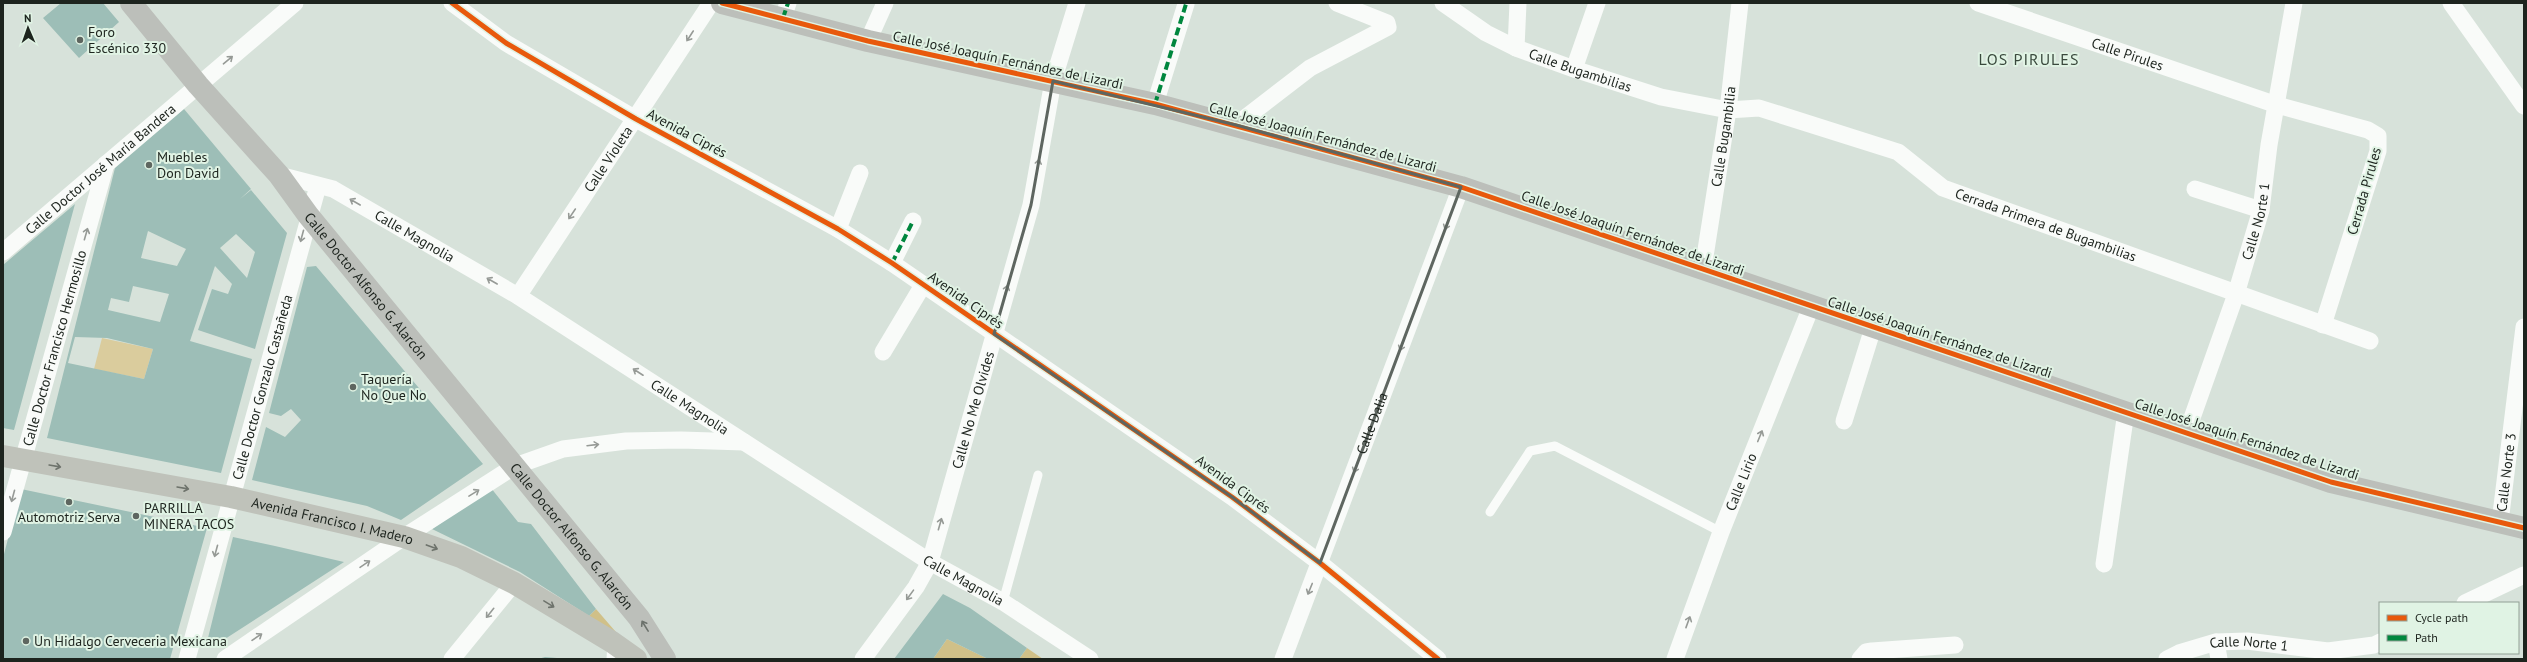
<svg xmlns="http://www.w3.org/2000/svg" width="2527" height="662" viewBox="0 0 2527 662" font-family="'PT Sans',sans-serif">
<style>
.green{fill:#dacc9d}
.forest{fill:#d0c088}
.building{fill:#9dbeb7;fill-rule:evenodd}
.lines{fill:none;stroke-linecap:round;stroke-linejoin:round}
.lane{stroke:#f9fbf9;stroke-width:9}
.street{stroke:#f9fbf9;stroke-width:17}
.secondary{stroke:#bcbfba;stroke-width:22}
.primary{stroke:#bfc2ba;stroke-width:22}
.quiet{stroke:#00873e;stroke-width:4;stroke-dasharray:8 4;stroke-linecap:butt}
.cycleway-casing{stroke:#e0f3e4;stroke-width:8}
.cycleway{stroke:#e8590c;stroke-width:5}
.oneway{stroke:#969a96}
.oneway2{stroke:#6e736c}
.oneway3{stroke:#6c726c}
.marked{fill:none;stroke:#5e6660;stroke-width:3;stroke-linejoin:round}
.poi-dot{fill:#5e6660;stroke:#e0f3e4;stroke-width:1.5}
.labels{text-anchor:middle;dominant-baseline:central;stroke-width:4;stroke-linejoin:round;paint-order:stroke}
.poi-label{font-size:14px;fill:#1d241e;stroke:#e0f3e4;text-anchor:start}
.street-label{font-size:14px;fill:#1d241e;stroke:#e0f3e4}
.quarter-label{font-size:16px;letter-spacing:1px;fill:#3a493d;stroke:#e0f3e4}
</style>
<rect width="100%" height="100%" fill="#d7e2da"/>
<path class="green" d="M 102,338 L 153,349 L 144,379 L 94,369 Z"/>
<path class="forest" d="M 596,609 L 628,646 L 589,616 Z
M 947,639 L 988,659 L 933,659 Z
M 1027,648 L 1043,659 L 1019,659 Z"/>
<path class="building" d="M 61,3 L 103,3 L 119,22 L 79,58 L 43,18 Z
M 184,109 L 251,189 L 240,199 L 251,190 L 287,233 L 255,349 L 198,330 L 212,289 L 228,294 L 232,284 L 215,266 L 190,341 L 252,359 L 221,473 L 47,438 L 115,168 ZM 148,231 L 186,249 L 177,266 L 141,258 ZM 236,234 L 255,252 L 247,278 L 220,248 ZM 133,286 L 169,294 L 160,322 L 108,310 L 111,298 L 129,302 ZM 75,337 L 107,338 L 153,349 L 144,379 L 68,363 Z
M 75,204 L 14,430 L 3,428 L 3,265 Z
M 316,266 L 483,464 L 401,520 L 367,506 L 252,480 L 266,427 L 285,437 L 301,420 L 291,409 L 281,416 L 269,413 L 307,267 Z
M 491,488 L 518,522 L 531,524 L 596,609 L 589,616 L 520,572 L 432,529 Z
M 21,489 L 207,528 L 170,659 L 3,659 L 3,558 Z
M 233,537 L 275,546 L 344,562 L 211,648 L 206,646 Z
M 943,594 L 970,608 L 1027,648 L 1019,659 L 988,659 L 947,639 L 933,659 L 894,659 Z
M 545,657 L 557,658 L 556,659 L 538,659 Z"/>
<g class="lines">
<path class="lane" d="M 1490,512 L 1530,451 L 1555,446 L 1721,532
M 1003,602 L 1038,475
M 611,659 L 612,643"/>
<g class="street">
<path d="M 452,3 L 506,43 L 636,119 L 838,229 L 892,263 L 1232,497 L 1320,563 L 1438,659"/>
<path id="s1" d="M 1443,3 L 1486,33 L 1516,48 L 1574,69 L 1661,97 L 1728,110 L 1759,108 L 1898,152 L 1943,188 L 2370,341"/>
<path id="s2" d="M 1978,3 L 2277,105 L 2368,130 L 2378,136 L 2378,151 L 2323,325"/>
<path d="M 2451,3 L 2524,106"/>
<path d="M 783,18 L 788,3"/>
<path d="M 868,41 L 885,3"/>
<path d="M 1516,48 L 1518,3"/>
<path d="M 1574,69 L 1597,3"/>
<path d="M 1155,104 L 1186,4"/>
<path d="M 1236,125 L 1310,68 L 1388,27 L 1387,23 L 1337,3"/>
<path id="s3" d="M 279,175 L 333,189 L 518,296 L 930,562 L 1003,602 L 1090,659"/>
<path d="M 2195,189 L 2261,210"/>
<path d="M 838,229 L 860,173"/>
<path id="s4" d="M 3,252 L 295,3"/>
<path d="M 892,263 L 913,221"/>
<path id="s5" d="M 1703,269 L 1728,110 L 1740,3"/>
<path id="s6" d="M 518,296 L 711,3"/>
<path d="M 883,352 L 923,285"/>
<path d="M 1844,421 L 1873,328"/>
<path id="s7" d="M 2187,432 L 2236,294 L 2261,210 L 2269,145 L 2294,3"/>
<path id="s8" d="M 2500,522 L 2524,327"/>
<path id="s9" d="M 3,532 L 106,164"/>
<path d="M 2104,564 L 2126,412"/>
<path d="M 2465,603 L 2524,575"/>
<path d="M 2216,642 L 2219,659"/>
<path id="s10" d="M 187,659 L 318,186"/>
<path d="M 225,659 L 404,537 L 515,466 L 563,449 L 626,441 L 681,440 L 744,442"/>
<path d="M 452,659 L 514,583"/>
<path id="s11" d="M 863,659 L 916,587 L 930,562 L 1031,205 L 1053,81 L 1077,3"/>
<path id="s12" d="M 1283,659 L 1461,187"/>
<path id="s13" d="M 1675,659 L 1721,532 L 1811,307"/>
<path d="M 1860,659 L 1866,652 L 1872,651 L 1955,645"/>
<path id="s14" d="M 2167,659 L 2179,653 L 2216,642 L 2247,641 L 2328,651 L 2374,645 L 2380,642"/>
</g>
<g class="secondary">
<path id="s15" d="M 131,3 L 198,85 L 279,175 L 308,215 L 639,618 L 665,659"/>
<path d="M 722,3 L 868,41 L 1155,104 L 1461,187 L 2331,482 L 2524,528"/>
</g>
<path class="primary" id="s16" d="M 3,456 L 231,497 L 404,537 L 461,557 L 514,583 L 612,642 L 636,659"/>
<path class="quiet" d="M 783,18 L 788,3
M 1155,104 L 1186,4
M 892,263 L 913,221"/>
<defs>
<path id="cycleway" d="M 452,3 L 506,43 L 636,119 L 838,229 L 892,263 L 1232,497 L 1320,563 L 1438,659
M 722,3 L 868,41 L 1155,104 L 1461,187 L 2331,482 L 2524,528"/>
</defs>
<use href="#cycleway" class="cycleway-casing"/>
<use href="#cycleway" class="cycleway"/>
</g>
<defs><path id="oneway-shaft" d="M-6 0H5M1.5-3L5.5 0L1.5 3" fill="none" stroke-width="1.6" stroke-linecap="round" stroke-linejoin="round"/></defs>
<g class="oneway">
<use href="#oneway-shaft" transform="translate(690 36) rotate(123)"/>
<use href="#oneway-shaft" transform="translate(228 60) rotate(-40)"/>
<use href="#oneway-shaft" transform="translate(1038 165) rotate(-80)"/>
<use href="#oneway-shaft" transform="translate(355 202) rotate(-150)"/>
<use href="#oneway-shaft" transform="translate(572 214) rotate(124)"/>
<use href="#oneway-shaft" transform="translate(1447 224) rotate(110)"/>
<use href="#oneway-shaft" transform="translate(86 234) rotate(-74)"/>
<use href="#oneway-shaft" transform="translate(302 236) rotate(105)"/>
<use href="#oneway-shaft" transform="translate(492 281) rotate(-150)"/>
<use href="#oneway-shaft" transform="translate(1006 291) rotate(-74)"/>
<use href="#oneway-shaft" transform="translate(1402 345) rotate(110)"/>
<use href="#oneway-shaft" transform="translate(638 372) rotate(-147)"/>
<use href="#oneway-shaft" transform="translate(1760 436) rotate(-68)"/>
<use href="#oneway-shaft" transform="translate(593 445) rotate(-7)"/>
<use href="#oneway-shaft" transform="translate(1356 467) rotate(110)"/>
<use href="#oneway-shaft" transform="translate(474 493) rotate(-32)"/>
<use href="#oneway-shaft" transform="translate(13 496) rotate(105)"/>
<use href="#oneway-shaft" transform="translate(940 524) rotate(-74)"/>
<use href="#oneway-shaft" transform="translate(216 551) rotate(105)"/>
<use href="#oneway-shaft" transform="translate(365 564) rotate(-34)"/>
<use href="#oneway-shaft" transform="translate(1310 589) rotate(112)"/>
<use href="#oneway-shaft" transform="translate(910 595) rotate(126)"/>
<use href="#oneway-shaft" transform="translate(490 613) rotate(129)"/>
<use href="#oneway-shaft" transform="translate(1688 622) rotate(-70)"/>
<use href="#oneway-shaft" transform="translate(257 637) rotate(-34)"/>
</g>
<g class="oneway2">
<use href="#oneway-shaft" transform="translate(55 466) rotate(10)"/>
<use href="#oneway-shaft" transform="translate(183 488) rotate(10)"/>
<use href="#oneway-shaft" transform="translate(432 547) rotate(20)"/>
<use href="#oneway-shaft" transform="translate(549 604) rotate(31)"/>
</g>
<use class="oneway3" href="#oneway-shaft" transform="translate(645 626) rotate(-122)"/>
<path class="marked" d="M 1053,81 L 1236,125 L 1461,187 L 1320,563 L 1232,497 L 994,334 L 1031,205 Z"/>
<g class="poi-dot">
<circle cx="80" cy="40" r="4"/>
<circle cx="149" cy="165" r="4"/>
<circle cx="353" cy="387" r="4"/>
<circle cx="69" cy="502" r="4"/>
<circle cx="136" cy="516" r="4"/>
<circle cx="26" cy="641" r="4"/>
</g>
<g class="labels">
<g class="poi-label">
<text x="88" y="32">Foro<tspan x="88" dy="16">Escénico 330</tspan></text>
<text x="157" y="157">Muebles<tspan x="157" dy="16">Don David</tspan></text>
<text x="361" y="379">Taquería<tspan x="361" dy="16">No Que No</tspan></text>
<text x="144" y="508">PARRILLA<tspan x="144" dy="16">MINERA TACOS</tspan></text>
<text x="69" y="517" text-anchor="middle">Automotriz Serva</text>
<text x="34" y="641">Un Hidalgo Cerveceria Mexicana</text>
</g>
<g class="street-label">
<text stroke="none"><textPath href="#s2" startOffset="158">Calle Pirules</textPath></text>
<text transform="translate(1008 60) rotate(12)">Calle José Joaquín Fernández de Lizardi</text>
<text stroke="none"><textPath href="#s1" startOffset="154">Calle Bugambilias</textPath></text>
<text transform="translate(687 133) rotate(28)">Avenida Ciprés</text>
<text stroke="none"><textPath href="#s5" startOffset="134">Calle Bugambilia</textPath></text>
<text transform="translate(1323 137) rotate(15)">Calle José Joaquín Fernández de Lizardi</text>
<text stroke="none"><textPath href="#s6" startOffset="164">Calle Violeta</textPath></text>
<text stroke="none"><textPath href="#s4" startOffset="128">Calle Doctor José María Bandera</textPath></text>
<text transform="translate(2364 191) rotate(-74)">Cerrada Pirules</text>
<text stroke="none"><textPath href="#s7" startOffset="222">Calle Norte 1</textPath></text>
<text stroke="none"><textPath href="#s1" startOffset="651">Cerrada Primera de Bugambilias</textPath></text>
<text transform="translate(1633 233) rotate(19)">Calle José Joaquín Fernández de Lizardi</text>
<text stroke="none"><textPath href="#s3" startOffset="150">Calle Magnolia</textPath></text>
<text stroke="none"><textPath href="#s15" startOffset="368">Calle Doctor Alfonso G. Alarcón</textPath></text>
<text transform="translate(966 300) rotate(35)">Avenida Ciprés</text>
<text transform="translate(1940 337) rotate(18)">Calle José Joaquín Fernández de Lizardi</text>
<text stroke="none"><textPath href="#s9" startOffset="191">Calle Doctor Francisco Hermosillo</textPath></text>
<text stroke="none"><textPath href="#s10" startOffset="282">Calle Doctor Gonzalo Castañeda</textPath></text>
<text stroke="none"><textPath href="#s3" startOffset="474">Calle Magnolia</textPath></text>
<text stroke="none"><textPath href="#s11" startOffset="276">Calle No Me Olvides</textPath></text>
<text stroke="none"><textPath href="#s12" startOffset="252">Calle Dalia</textPath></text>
<text transform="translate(2247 439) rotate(18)">Calle José Joaquín Fernández de Lizardi</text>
<text stroke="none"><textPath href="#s8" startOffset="50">Calle Norte 3</textPath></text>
<text stroke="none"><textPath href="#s13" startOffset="189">Calle Lirio</textPath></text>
<text transform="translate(1233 484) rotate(36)">Avenida Ciprés</text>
<text stroke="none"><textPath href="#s16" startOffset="336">Avenida Francisco I. Madero</textPath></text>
<text stroke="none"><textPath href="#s15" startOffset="692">Calle Doctor Alfonso G. Alarcón</textPath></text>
<text stroke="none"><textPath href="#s3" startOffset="798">Calle Magnolia</textPath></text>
<text stroke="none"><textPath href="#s14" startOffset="85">Calle Norte 1</textPath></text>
</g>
<g class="quarter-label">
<text x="2029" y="59">LOS PIRULES</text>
</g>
</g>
<rect width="2527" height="662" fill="none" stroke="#1d241e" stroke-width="8"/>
<rect x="2379" y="602" width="140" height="52" fill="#e0f3e4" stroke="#92a095"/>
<rect x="2387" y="615" width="20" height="6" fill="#e8590c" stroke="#92a095"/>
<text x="2415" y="622" font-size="12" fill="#1d241e">Cycle path</text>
<rect x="2387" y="635" width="20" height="6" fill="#00873e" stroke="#92a095"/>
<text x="2415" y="642" font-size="12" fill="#1d241e">Path</text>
<g transform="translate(28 28) rotate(358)" stroke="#e0f3e4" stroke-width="3" paint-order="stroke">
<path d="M0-3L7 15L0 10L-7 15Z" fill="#1d241e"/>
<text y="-6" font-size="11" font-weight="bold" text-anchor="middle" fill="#1d241e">N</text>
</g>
</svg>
